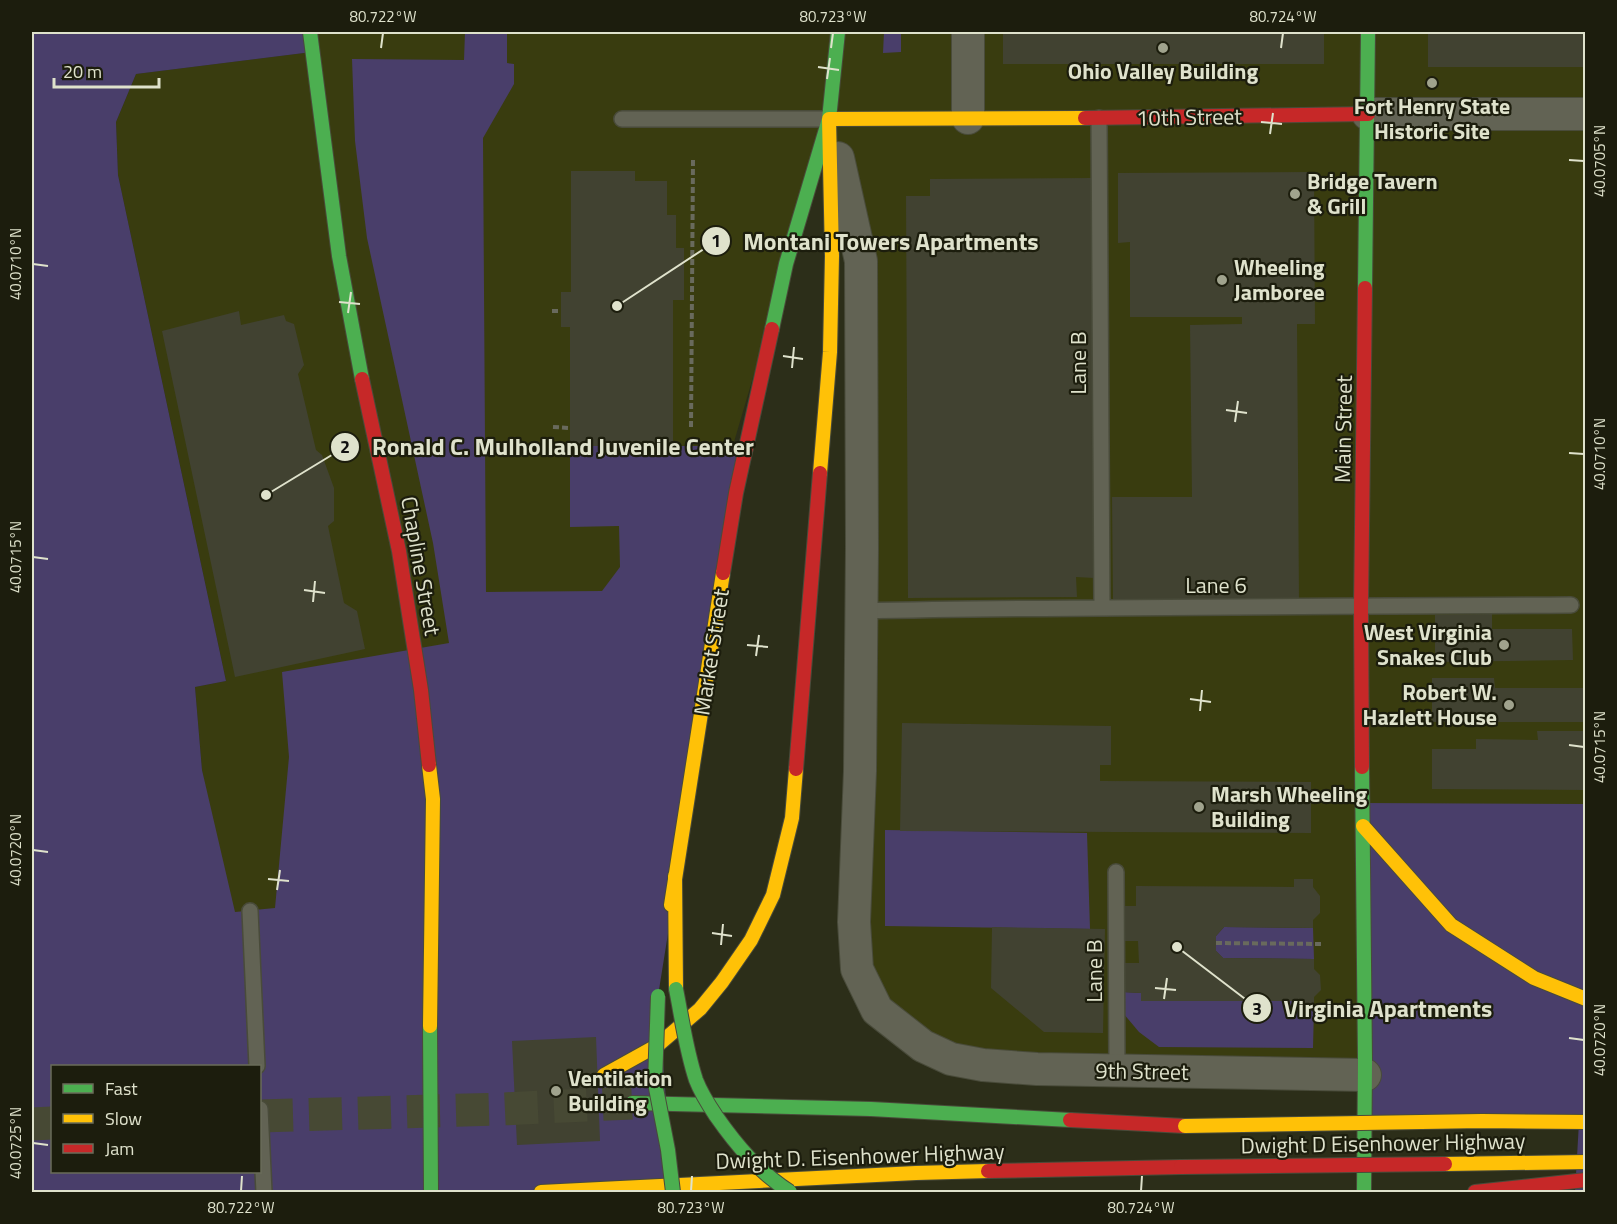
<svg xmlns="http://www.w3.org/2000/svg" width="1617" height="1224" viewBox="0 0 1617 1224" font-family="'Titillium Web',sans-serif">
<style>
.built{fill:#393c0f}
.green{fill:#493e6a;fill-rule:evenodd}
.building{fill:#414231}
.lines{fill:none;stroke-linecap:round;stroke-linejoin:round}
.highway-tunnel{stroke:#474934;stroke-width:33;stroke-dasharray:33 16;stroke-linecap:butt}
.lane-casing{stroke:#494b3a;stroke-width:18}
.street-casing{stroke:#494b3a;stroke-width:34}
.fast-casing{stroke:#494b3a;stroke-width:16}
.slow-casing{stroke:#494b3a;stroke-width:16}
.jam-casing{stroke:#494b3a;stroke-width:16}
.path{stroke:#696a5d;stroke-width:4;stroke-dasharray:6 3;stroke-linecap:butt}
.lane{stroke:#626354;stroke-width:15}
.street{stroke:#626354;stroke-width:32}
.fast{stroke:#4caf50;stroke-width:14}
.slow{stroke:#ffc107;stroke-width:14}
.jam{stroke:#c62828;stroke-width:14}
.fast-bridge-casing{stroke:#494b3a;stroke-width:16;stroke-linecap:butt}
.slow-bridge-casing{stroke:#494b3a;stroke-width:16;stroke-linecap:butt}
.jam-bridge-casing{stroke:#494b3a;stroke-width:16;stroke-linecap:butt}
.fast-bridge{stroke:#4caf50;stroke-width:14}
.slow-bridge{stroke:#ffc107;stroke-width:14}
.jam-bridge{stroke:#c62828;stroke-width:14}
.ticks{fill:none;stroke:#dfe2cc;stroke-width:2}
.poi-dot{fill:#a0a38d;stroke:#1c1d0d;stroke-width:2}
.labels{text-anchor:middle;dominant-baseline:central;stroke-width:4.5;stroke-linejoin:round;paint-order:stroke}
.poi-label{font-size:22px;font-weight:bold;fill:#dfe2cc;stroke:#1c1d0d;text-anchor:start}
.street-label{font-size:22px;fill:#dfe2cc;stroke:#1c1d0d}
.leader{fill:none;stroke:#dfe2cc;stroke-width:2}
.callout-dot{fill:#dfe2cc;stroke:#1c1d0d;stroke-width:2}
.mark-label{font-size:18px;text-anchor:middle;font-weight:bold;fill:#111}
.callout-label{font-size:24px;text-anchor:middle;font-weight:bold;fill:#dfe2cc;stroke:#1c1d0d;stroke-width:4.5;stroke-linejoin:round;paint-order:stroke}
.neatline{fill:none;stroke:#dfe2cc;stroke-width:2}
.ticks-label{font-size:15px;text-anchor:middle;fill:#dfe2cc}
</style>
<rect width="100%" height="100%" fill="#2c2e19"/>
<path class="built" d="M 310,32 L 1585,32 L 1585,804 L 1374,804 L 1380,1071 L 951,1059 L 857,969 L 861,261 L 817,160 L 696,571 L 260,1066 L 202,770 L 195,687 L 226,681 L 118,175 L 116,122 L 136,74 L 312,52 Z"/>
<path class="green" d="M 32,32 L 310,32 L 312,52 L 136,74 L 116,122 L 118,175 L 226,681 L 195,687 L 202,770 L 235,912 L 275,908 L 289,757 L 282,672 L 449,643 L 433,543 L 367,238 L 355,141 L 352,59 L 464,60 L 465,32 L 507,32 L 507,63 L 514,64 L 514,84 L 483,138 L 486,592 L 602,591 L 620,567 L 619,526 L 570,527 L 570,446 L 746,446 L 658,996 L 673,1192 L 32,1192 ZM 52,1066 L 260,1066 L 260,1172 L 52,1172 Z
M 884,32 L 901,32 L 901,52 L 883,53 Z
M 1363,803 L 1585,804 L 1585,1192 L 1575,1192 L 1579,1122 L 1365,1122 Z
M 885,830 L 1087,833 L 1090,929 L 885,926 Z
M 1224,927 L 1313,928 L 1314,959 L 1223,958 L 1216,951 L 1216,936 Z
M 1123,992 L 1141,993 L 1141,1001 L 1292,1001 L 1292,1008 L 1314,1008 L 1313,1048 L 1159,1047 L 1139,1032 L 1123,1013 Z"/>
<path class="building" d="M 1003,32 L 1324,32 L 1324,64 L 1003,64 Z
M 1428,32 L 1586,32 L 1586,67 L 1428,67 Z
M 571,171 L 635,171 L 635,181 L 667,181 L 667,215 L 676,215 L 676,248 L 684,248 L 684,300 L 673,300 L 673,446 L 570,446 L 570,327 L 561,327 L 561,292 L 571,292 Z
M 1314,172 L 1315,324 L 1297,324 L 1299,600 L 1113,600 L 1112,497 L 1192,497 L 1190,325 L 1242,324 L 1242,317 L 1130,317 L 1130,242 L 1118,243 L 1118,173 Z
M 1092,178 L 1094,578 L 1076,577 L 1077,597 L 908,598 L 906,196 L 930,196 L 930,179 Z
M 239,311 L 241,325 L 284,315 L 286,321 L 294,324 L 304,365 L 298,374 L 316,450 L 322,455 L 334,488 L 334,521 L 328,526 L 344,603 L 357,611 L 365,649 L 235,677 L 162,331 Z
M 1492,614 L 1492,629 L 1572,629 L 1573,660 L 1435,662 L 1435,615 Z
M 1432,678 L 1494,678 L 1495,688 L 1586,688 L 1586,722 L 1432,722 Z
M 902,723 L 1111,726 L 1111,765 L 1100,765 L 1100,781 L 1311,782 L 1311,833 L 900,831 Z
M 1537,731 L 1585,731 L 1585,790 L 1432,789 L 1432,749 L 1476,749 L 1476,739 L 1538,740 Z
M 1294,879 L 1313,879 L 1313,887 L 1320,896 L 1320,913 L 1313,920 L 1313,928 L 1224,927 L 1216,936 L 1216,951 L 1223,958 L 1314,959 L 1314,969 L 1320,975 L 1321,990 L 1314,997 L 1314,1008 L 1292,1008 L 1292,1001 L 1141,1001 L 1141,993 L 1123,992 L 1123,963 L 1139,963 L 1138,941 L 1123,941 L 1123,906 L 1136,906 L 1136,886 L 1294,887 Z
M 992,927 L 1105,929 L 1103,1033 L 1044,1032 L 991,988 Z
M 596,1037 L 600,1141 L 517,1145 L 512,1041 Z"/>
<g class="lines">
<path class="highway-tunnel" d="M 260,1116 L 502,1109 L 632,1103
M 32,1124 L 52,1123"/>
<defs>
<path id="lane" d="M 1099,118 L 1102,607
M 622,119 L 829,119
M 861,611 C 1098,606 1335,607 1571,605
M 1116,872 L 1117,1070
M 250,911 L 257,1066
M 260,1109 L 264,1192"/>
<path id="street" d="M 968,32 L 968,118
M 1368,114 L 1586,114
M 838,158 L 861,261 L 862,548 L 860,771 L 854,922 L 857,969 L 877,1010 L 923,1046 L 951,1059 L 983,1065 L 1037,1069 L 1365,1075"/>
<path id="fast" d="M 310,32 L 339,256 L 362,379
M 1365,288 L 1368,32
M 772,329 L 786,264 L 829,119 L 838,32
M 1362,767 L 1365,1061 L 1364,1192
M 430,1026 L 431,1192
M 632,1103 L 871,1109 L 1070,1120"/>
<path id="slow" d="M 829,119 L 1085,118
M 820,473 L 830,352 L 832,256 L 829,119
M 429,765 L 433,799 L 430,1026
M 1363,826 L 1451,925 L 1534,978 L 1586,999
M 675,876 L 676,989
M 671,905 L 723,573
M 604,1075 L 658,1045 L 700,1009 L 722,982 L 751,940 L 773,895 L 792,818 L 796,769
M 541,1192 L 916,1173 L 988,1171"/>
<path id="jam" d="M 1085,118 L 1368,114
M 362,379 L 399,551 L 421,690 L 429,765
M 723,573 L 736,493 L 772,329
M 1362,767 L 1361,607 L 1365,288
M 796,769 L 820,473
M 1070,1120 L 1185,1126
M 988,1171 L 1181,1167
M 1475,1192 L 1586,1180"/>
</defs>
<use href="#lane" class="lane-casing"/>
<use href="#street" class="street-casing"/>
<use href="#fast" class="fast-casing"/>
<use href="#slow" class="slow-casing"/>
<use href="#jam" class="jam-casing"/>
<path class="path" d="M 552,311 L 561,311
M 553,427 L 570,428
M 691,427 L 693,160
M 1216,943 L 1324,944"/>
<use href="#lane" class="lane"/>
<use href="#street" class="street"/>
<use href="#fast" class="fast"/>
<use href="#slow" class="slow"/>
<use href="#jam" class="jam"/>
<defs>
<path id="fast-bridge" d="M 676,989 C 682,1019 686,1050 696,1080 C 701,1093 708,1104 716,1116 C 737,1146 759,1172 790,1192
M 658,996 L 655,1083 L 668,1150 L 673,1192"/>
<path id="slow-bridge" d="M 1185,1126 L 1482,1121 L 1586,1122
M 1445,1164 L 1586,1162"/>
<path id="jam-bridge" d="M 1181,1167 L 1445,1164"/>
</defs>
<use href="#fast-bridge" class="fast-bridge-casing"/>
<use href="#slow-bridge" class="slow-bridge-casing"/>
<use href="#jam-bridge" class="jam-bridge-casing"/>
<use href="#fast-bridge" class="fast-bridge"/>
<use href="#slow-bridge" class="slow-bridge"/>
<use href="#jam-bridge" class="jam-bridge"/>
</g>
<path class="ticks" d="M 381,48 L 383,33M 831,48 L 833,33M 1281,48 L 1283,33M 818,67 L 839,70M 827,79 L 830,58M 1261,122 L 1282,124M 1270,134 L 1273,113M 1569,160 L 1584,161M 33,264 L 48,266M 339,302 L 360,304M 348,313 L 351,292M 783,356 L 803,359M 792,368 L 794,347M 1226,410 L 1247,413M 1235,422 L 1238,401M 1569,453 L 1584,454M 33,557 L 48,559M 304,590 L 325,593M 313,602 L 315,581M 747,645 L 768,647M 756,656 L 759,635M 1190,699 L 1211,702M 1200,711 L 1202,690M 1569,745 L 1584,747M 33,850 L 48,852M 268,879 L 289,881M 277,890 L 280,870M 712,933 L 732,936M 721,945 L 723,924M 1155,988 L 1176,990M 1164,999 L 1167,978M 1569,1038 L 1584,1040M 33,1143 L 48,1145M 241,1191 L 242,1176M 691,1191 L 692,1176M 1141,1191 L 1142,1176"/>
<g class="poi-dot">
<circle cx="1163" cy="48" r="6"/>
<circle cx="1432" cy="83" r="6"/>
<circle cx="1295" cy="194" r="6"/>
<circle cx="1222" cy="280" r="6"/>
<circle cx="1504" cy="645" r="6"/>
<circle cx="1509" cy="705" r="6"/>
<circle cx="1199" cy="807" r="6"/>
<circle cx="556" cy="1091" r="6"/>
</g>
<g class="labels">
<g class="poi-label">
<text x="1163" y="71" text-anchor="middle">Ohio Valley Building</text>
<text x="1432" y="106" text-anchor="middle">Fort Henry State<tspan x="1432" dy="25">Historic Site</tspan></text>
<text x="1307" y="181">Bridge Tavern<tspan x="1307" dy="25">&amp; Grill</tspan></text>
<text x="1234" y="267">Wheeling<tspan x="1234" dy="25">Jamboree</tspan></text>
<text x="1492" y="632" text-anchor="end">West Virginia<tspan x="1492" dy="25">Snakes Club</tspan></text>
<text x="1497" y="692" text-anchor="end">Robert W.<tspan x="1497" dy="25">Hazlett House</tspan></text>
<text x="1211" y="794">Marsh Wheeling<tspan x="1211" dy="25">Building</tspan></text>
<text x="568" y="1078">Ventilation<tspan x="568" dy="25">Building</tspan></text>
</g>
<g class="street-label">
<text transform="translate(1189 117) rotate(-1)">10th Street</text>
<text transform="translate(1078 363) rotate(-90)">Lane B</text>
<text transform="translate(1343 429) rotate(-89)">Main Street</text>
<text transform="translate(421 566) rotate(80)">Chapline Street</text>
<text x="1216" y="585">Lane 6</text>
<text transform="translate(711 652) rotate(-81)">Market Street</text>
<text transform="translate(1094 971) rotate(-90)">Lane B</text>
<text transform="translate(1142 1071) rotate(1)">9th Street</text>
<text transform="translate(1383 1143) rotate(-1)">Dwight D Eisenhower Highway</text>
<text transform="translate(860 1156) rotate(-2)">Dwight D. Eisenhower Highway</text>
</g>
</g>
<path class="leader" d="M617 306L716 241M266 495L345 447M1177 947L1257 1008"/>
<g class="callout-dot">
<circle cx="617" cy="306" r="6"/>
<circle cx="266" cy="495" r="6"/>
<circle cx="1177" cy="947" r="6"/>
<circle cx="716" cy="241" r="15"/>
<circle cx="345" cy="447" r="15"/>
<circle cx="1257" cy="1008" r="15"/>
</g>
<g class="mark-label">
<text x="716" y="247">1</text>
<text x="345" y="453">2</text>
<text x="1257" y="1015">3</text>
</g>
<g class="callout-label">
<text x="891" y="250">Montani Towers Apartments</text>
<text x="563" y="455">Ronald C. Mulholland Juvenile Center</text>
<text x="1388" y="1017">Virginia Apartments</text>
</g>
<rect width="1617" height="1224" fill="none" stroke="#1c1d0d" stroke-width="66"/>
<rect x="51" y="1065" width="210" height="108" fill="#1c1d0d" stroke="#6a6c59" stroke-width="1.5"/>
<rect x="63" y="1084" width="30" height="9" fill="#4caf50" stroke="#6a6c59" stroke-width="1.5"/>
<text x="105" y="1095" font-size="18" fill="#dfe2cc">Fast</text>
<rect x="63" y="1114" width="30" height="9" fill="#ffc107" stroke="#6a6c59" stroke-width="1.5"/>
<text x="105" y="1125" font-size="18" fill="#dfe2cc">Slow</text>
<rect x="63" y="1144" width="30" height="9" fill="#c62828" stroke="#6a6c59" stroke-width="1.5"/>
<text x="105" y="1155" font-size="18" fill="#dfe2cc">Jam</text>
<path d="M54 78v9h105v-9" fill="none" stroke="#dfe2cc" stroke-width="3"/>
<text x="63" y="78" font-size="18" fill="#dfe2cc" stroke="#1c1d0d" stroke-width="4.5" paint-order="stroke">20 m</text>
<rect x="33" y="33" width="1551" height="1158" class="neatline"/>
<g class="ticks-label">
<text x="383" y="22">80.722°W</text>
<text x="833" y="22">80.723°W</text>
<text x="1283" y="22">80.724°W</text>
<text transform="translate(1600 161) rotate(-90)" y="5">40.0705°N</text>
<text transform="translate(16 264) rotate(-90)" y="5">40.0710°N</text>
<text transform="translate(1600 454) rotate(-90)" y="5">40.0710°N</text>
<text transform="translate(16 557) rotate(-90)" y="5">40.0715°N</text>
<text transform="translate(1600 747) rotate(-90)" y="5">40.0715°N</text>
<text transform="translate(16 850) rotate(-90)" y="5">40.0720°N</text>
<text transform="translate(1600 1040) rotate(-90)" y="5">40.0720°N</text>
<text transform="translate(16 1143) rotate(-90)" y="5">40.0725°N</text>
<text x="241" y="1213">80.722°W</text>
<text x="691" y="1213">80.723°W</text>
<text x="1141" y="1213">80.724°W</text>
</g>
</svg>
